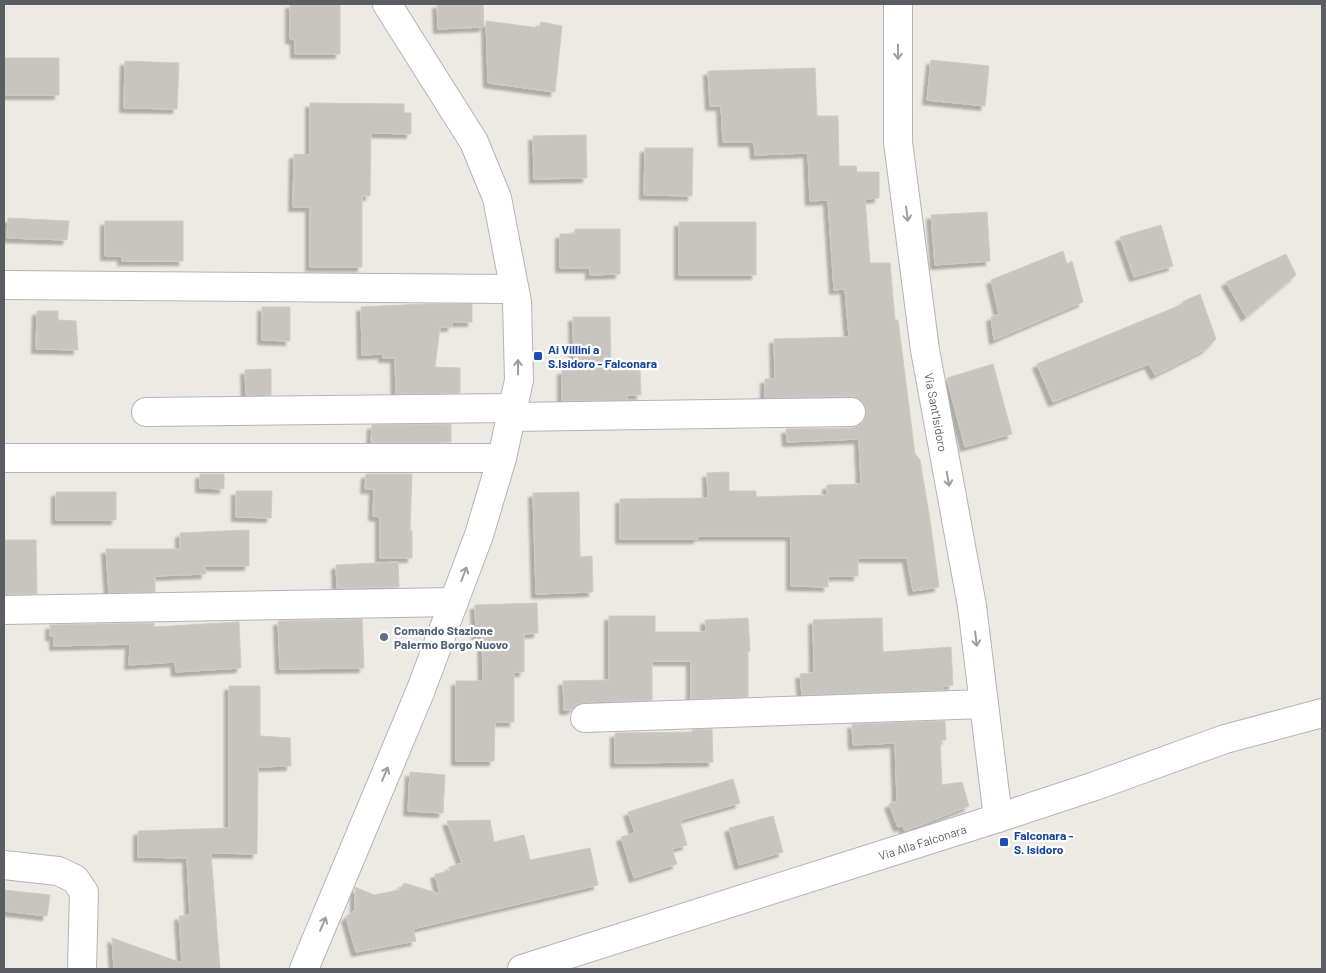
<svg xmlns="http://www.w3.org/2000/svg" width="1326" height="973" viewBox="0 0 1326 973" font-family="Barlow,sans-serif">
<style>
.building{fill:#c8c4bf;stroke:#d0cbc1;filter:url(#shadow)}
.lines{fill:none;stroke-linecap:round;stroke-linejoin:round}
.minor-casing{stroke:#b2b4b8;stroke-width:30}
.tertiary-casing{stroke:#b2b4b8;stroke-width:30}
.minor{stroke:#fff;stroke-width:28}
.tertiary{stroke:#fff;stroke-width:28}
.oneway{stroke:#9c9ea1}
.transit-dot{fill:#1a4fb4;stroke:#fff;stroke-width:2}
.service-dot{fill:#5c6f8a;stroke:#fff;stroke-width:2}
.labels{text-anchor:middle;dominant-baseline:central;stroke-width:4.5;stroke-linejoin:round;paint-order:stroke}
.transit-label{font-size:12px;font-weight:bold;fill:#164399;stroke:#fff;text-anchor:start}
.street-label{font-size:12px;fill:#5a5d62;stroke:#fff}
.service-label{font-size:12px;font-weight:bold;fill:#4e5e75;stroke:#fff;text-anchor:start}
</style>
<defs>
<filter id="shadow"><feDropShadow dx="-4.5" dy="4.5" stdDeviation="1" flood-color="#0004"/></filter>
</defs>
<rect width="100%" height="100%" fill="#eceae2"/>
<path class="building" d="M 290,4 L 340,4 L 340,54 L 295,54 L 295,40 L 290,39 Z
M 437,4 L 483,4 L 484,27 L 438,29 Z
M 486,21 L 539,28 L 541,22 L 562,26 L 555,92 L 488,83 Z
M 4,58 L 59,58 L 59,95 L 4,95 Z
M 931,60 L 989,66 L 985,106 L 927,100 Z
M 125,61 L 179,63 L 177,109 L 124,108 Z
M 815,68 L 817,116 L 838,116 L 839,166 L 856,166 L 857,172 L 879,172 L 879,198 L 865,199 L 870,263 L 890,263 L 895,320 L 898,320 L 915,454 L 920,460 L 930,520 L 939,587 L 913,591 L 907,558 L 858,558 L 858,576 L 828,576 L 828,587 L 791,586 L 791,536 L 698,536 L 698,539 L 620,539 L 620,499 L 708,498 L 707,473 L 729,472 L 729,491 L 756,491 L 756,497 L 827,495 L 827,485 L 861,484 L 859,439 L 787,442 L 786,429 L 851,428 L 859,426 L 864,420 L 867,412 L 865,404 L 859,399 L 851,396 L 765,398 L 765,379 L 775,379 L 774,339 L 849,337 L 845,289 L 834,290 L 828,200 L 810,201 L 808,153 L 755,155 L 754,142 L 723,142 L 721,106 L 710,106 L 708,71 Z
M 310,103 L 404,104 L 404,113 L 411,113 L 411,134 L 371,133 L 370,196 L 362,196 L 362,267 L 310,267 L 310,207 L 293,207 L 294,154 L 310,155 Z
M 586,135 L 587,178 L 534,179 L 533,136 Z
M 645,148 L 693,148 L 692,196 L 644,195 Z
M 987,212 L 990,261 L 935,265 L 931,215 Z
M 8,218 L 69,221 L 67,240 L 7,238 Z
M 105,221 L 183,221 L 183,261 L 122,261 L 122,256 L 105,256 Z
M 679,222 L 756,222 L 756,275 L 679,275 Z
M 1161,225 L 1173,266 L 1134,277 L 1120,237 Z
M 575,229 L 620,229 L 620,274 L 590,275 L 590,268 L 560,268 L 560,234 L 575,234 Z
M 1063,251 L 1067,264 L 1072,261 L 1083,302 L 994,340 L 991,317 L 999,314 L 991,280 Z
M 1286,254 L 1296,275 L 1246,317 L 1226,282 Z
M 1200,294 L 1216,339 L 1206,349 L 1155,375 L 1149,364 L 1053,402 L 1037,364 L 1183,304 L 1182,302 Z
M 424,304 L 472,304 L 472,322 L 452,322 L 452,327 L 440,327 L 435,367 L 460,368 L 460,393 L 396,394 L 395,358 L 383,358 L 383,354 L 362,355 L 361,307 Z
M 262,307 L 290,307 L 290,341 L 262,340 Z
M 37,311 L 58,311 L 58,320 L 76,321 L 78,350 L 36,349 Z
M 573,317 L 610,317 L 611,370 L 640,369 L 641,395 L 627,395 L 627,400 L 562,401 L 562,370 L 574,370 Z
M 993,364 L 1012,434 L 965,447 L 947,378 Z
M 271,369 L 271,395 L 246,395 L 245,370 Z
M 451,424 L 451,442 L 371,442 L 372,425 Z
M 200,474 L 224,474 L 224,489 L 200,488 Z
M 366,474 L 412,474 L 410,531 L 412,530 L 412,558 L 380,558 L 380,517 L 373,516 L 374,489 L 365,489 Z
M 236,491 L 272,491 L 271,518 L 236,517 Z
M 56,492 L 116,492 L 116,520 L 56,520 Z
M 579,492 L 580,557 L 592,556 L 593,592 L 536,594 L 533,493 Z
M 249,530 L 249,566 L 205,566 L 206,574 L 155,576 L 155,592 L 109,593 L 106,549 L 180,549 L 180,533 Z
M 4,540 L 36,540 L 37,594 L 4,594 Z
M 398,562 L 399,587 L 337,588 L 336,565 Z
M 537,603 L 538,633 L 524,634 L 524,672 L 514,672 L 514,722 L 495,722 L 494,761 L 456,761 L 456,681 L 483,681 L 482,635 L 476,635 L 475,605 Z
M 609,616 L 655,616 L 655,632 L 706,632 L 705,620 L 748,618 L 750,651 L 748,651 L 748,697 L 691,699 L 691,661 L 652,661 L 652,700 L 584,702 L 577,705 L 571,710 L 564,710 L 563,681 L 609,680 Z
M 882,618 L 883,652 L 951,647 L 953,685 L 943,686 L 943,690 L 802,695 L 800,674 L 814,673 L 813,620 Z
M 362,619 L 364,668 L 280,669 L 278,621 Z
M 239,622 L 241,668 L 176,672 L 175,662 L 129,665 L 130,644 L 54,646 L 54,636 L 50,636 L 50,625 L 154,623 L 154,627 Z
M 229,686 L 260,686 L 260,736 L 290,738 L 291,766 L 258,767 L 257,854 L 211,853 L 220,969 L 114,969 L 112,938 L 182,963 L 179,916 L 190,915 L 187,858 L 138,857 L 138,831 L 229,828 Z
M 945,721 L 946,740 L 940,740 L 942,785 L 962,782 L 969,806 L 905,831 L 903,826 L 898,827 L 889,804 L 897,801 L 895,743 L 853,745 L 852,724 Z
M 712,729 L 713,762 L 615,763 L 615,733 L 692,732 L 692,730 Z
M 410,772 L 445,775 L 443,813 L 408,811 Z
M 733,779 L 740,803 L 684,819 L 684,820 L 680,821 L 687,845 L 672,849 L 677,864 L 634,878 L 621,837 L 635,833 L 628,812 Z
M 773,816 L 783,852 L 739,865 L 729,828 Z
M 490,820 L 494,842 L 524,835 L 530,860 L 590,848 L 598,885 L 413,929 L 416,941 L 356,952 L 346,917 L 355,910 L 355,887 L 374,895 L 399,890 L 404,883 L 440,894 L 435,874 L 450,871 L 449,867 L 462,863 L 447,821 Z
M 4,890 L 50,895 L 47,916 L 4,911 Z"/>
<g class="lines">
<defs>
<g id="minor">
<path id="s1" d="M 898,4 L 898,142 L 925,350 L 972,606 L 998,818"/>
<path d="M 4,285 L 514,289"/>
<path d="M 146,412 L 513,408"/>
<path d="M 511,417 L 851,412"/>
<path d="M 4,458 L 502,458"/>
<path d="M 4,610 L 454,602"/>
<path d="M 585,718 L 984,704"/>
<path d="M 4,865 L 58,871 L 75,879 L 84,892 L 82,969"/>
<path d="M 304,969 L 420,692 L 479,535 L 502,458 L 519,380 L 517,302 L 497,198 L 474,142 L 387,4"/>
</g>
<g id="tertiary">
<path id="s2" d="M 522,969 L 998,818 L 1095,786 L 1225,739 L 1322,713"/>
</g>
</defs>
<use href="#minor" class="minor-casing"/>
<use href="#tertiary" class="tertiary-casing"/>
<use href="#minor" class="minor"/>
<use href="#tertiary" class="tertiary"/>
</g>
<defs><path id="oneway-shaft" d="M-6 0H5M1.5-3L5.5 0L1.5 3" fill="none" stroke-width="1.6" stroke-linecap="round" stroke-linejoin="round" transform="scale(1.25)"/></defs>
<g class="oneway">
<use href="#oneway-shaft" transform="translate(898 52) rotate(90)"/>
<use href="#oneway-shaft" transform="translate(907 214) rotate(83)"/>
<use href="#oneway-shaft" transform="translate(518 367) rotate(-91)"/>
<use href="#oneway-shaft" transform="translate(948 479) rotate(80)"/>
<use href="#oneway-shaft" transform="translate(464 574) rotate(-69)"/>
<use href="#oneway-shaft" transform="translate(976 639) rotate(83)"/>
<use href="#oneway-shaft" transform="translate(385 774) rotate(-67)"/>
<use href="#oneway-shaft" transform="translate(323 924) rotate(-67)"/>
</g>
<g class="transit-dot">
<rect x="533" y="351" width="10" height="10" rx="2.5"/>
<rect x="999" y="837" width="10" height="10" rx="2.5"/>
</g>
<circle class="service-dot" cx="384" cy="637" r="5"/>
<g class="labels">
<g class="transit-label">
<text x="548" y="349">Ai Villini a<tspan x="548" dy="14">S.Isidoro - Falconara</tspan></text>
<text x="1014" y="835">Falconara -<tspan x="1014" dy="14">S. Isidoro</tspan></text>
</g>
<g class="street-label">
<text stroke="none"><textPath href="#s1" startOffset="411">Via Sant'Isidoro</textPath></text>
<text stroke="none"><textPath href="#s2" startOffset="420">Via Alla Falconara</textPath></text>
</g>
<g class="service-label">
<text x="394" y="630">Comando Stazione<tspan x="394" dy="14">Palermo Borgo Nuovo</tspan></text>
</g>
</g>
<rect width="1326" height="973" fill="none" stroke="#5a5d62" stroke-width="10"/>
</svg>
